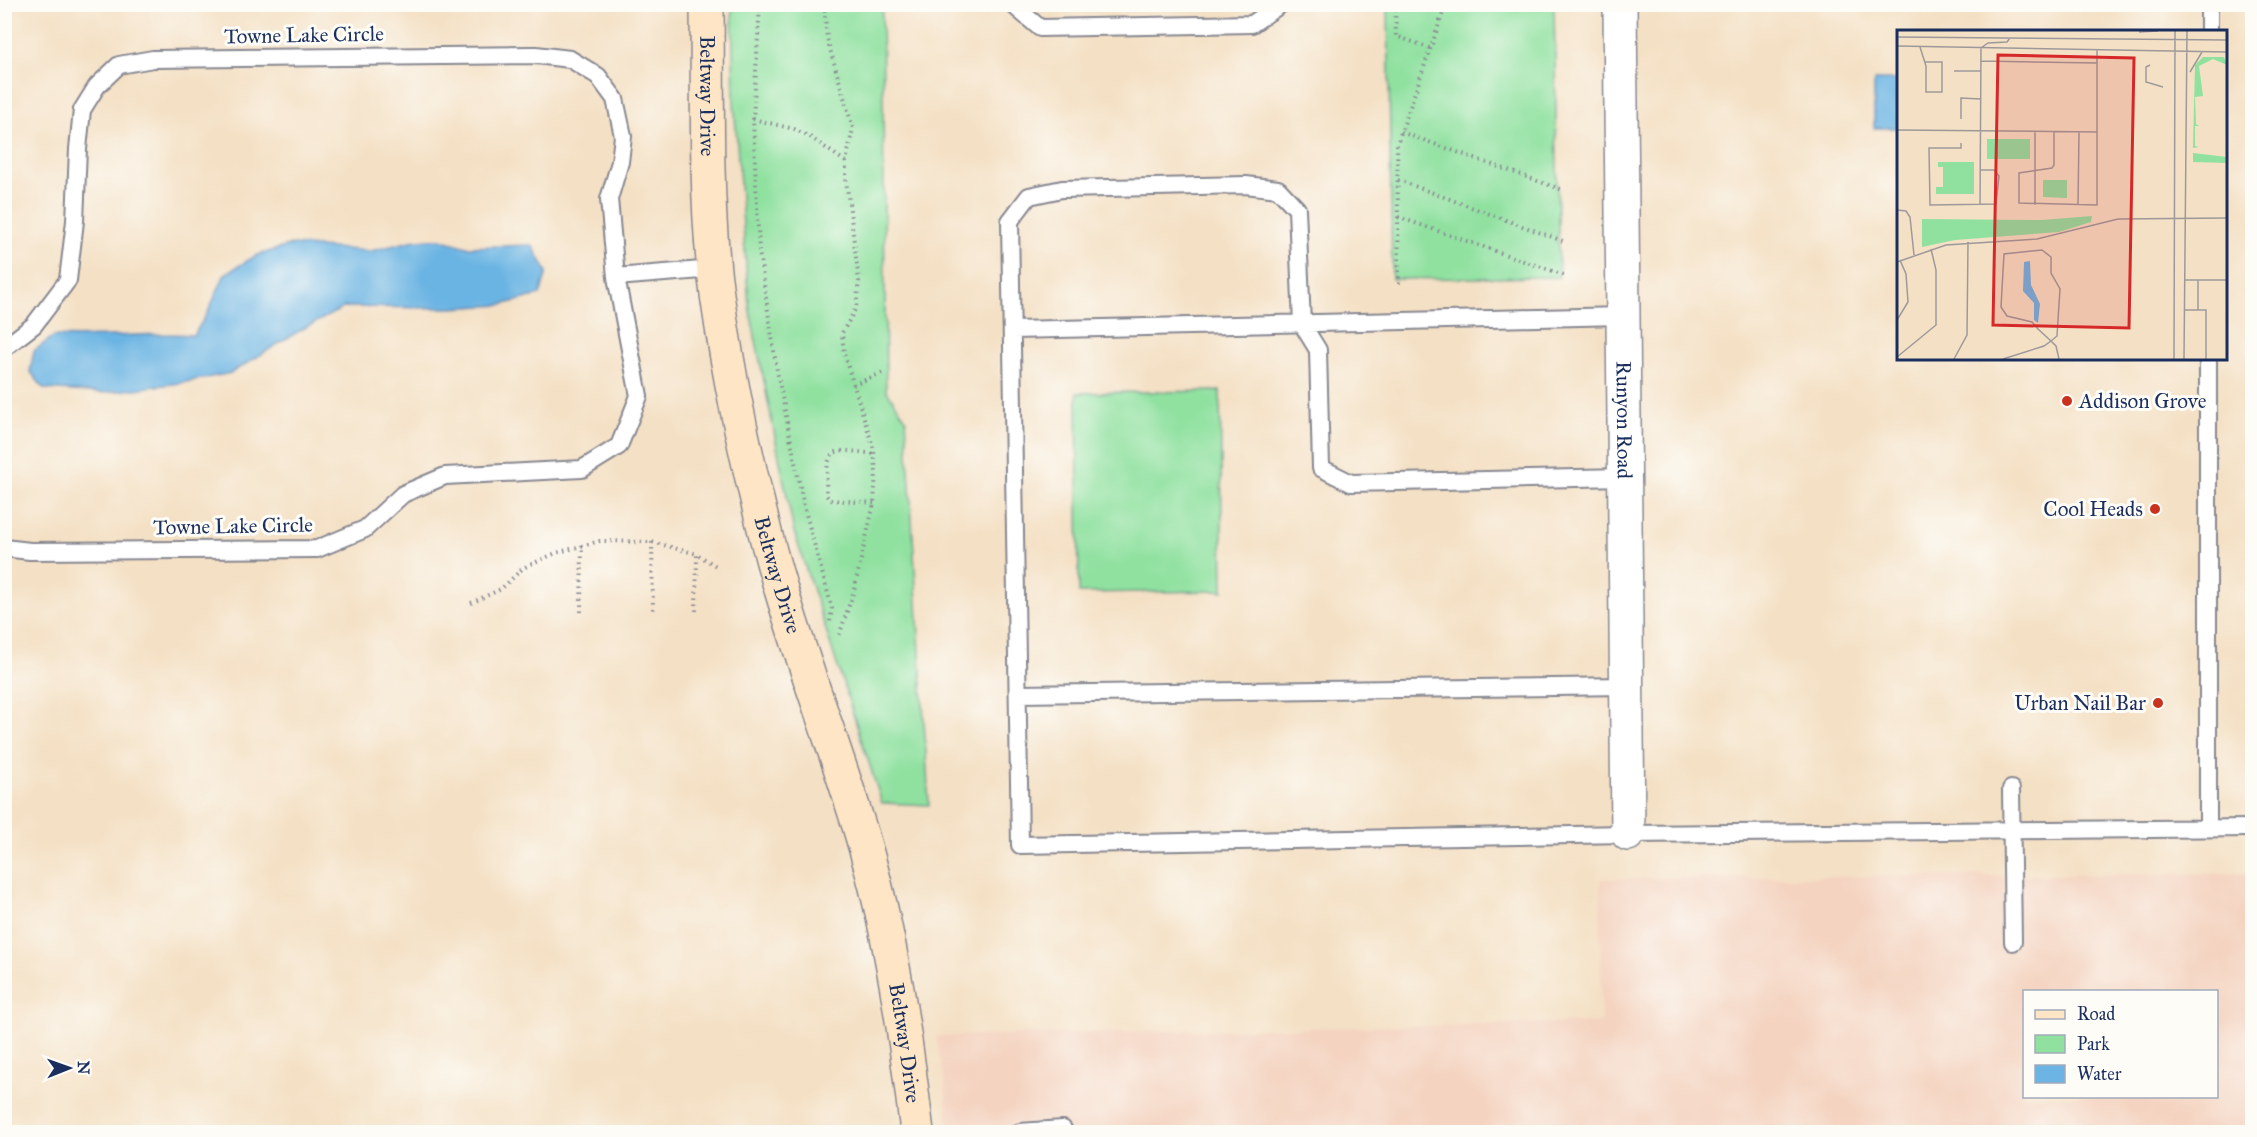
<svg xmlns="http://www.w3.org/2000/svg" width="2257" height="1137" viewBox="0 0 2257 1137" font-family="'IM FELL Great Primer',serif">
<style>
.built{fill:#f4d3c0;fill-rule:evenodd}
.green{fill:#90e1a0;stroke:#56887f;stroke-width:1.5}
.water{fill:#6bb4e3;stroke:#4372a0;stroke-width:1.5}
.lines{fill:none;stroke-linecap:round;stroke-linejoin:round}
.lane-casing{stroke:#888891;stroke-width:20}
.street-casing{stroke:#888891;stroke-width:36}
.secondary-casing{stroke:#888891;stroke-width:36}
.path{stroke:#888891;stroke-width:4;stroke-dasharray:1.5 4.5;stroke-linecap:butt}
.lane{stroke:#fff;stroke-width:16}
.street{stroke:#fff;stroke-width:33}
.secondary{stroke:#fee5c5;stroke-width:33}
.poi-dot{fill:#c8321e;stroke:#fdfcf7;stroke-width:2}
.labels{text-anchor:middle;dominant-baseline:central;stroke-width:6;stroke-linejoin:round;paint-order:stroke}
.street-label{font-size:21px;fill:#1b2f5e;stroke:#fdfcf7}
.poi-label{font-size:21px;fill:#1b2f5e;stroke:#fdfcf7;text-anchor:end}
.inset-road{fill:none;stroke:#9d999b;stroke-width:1.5}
.view{fill:#d62828;fill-opacity:0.15;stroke:#d62828;stroke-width:3}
.inset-edge{fill:none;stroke:#1b2f5e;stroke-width:3}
</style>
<rect width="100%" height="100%" fill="#fdfcf7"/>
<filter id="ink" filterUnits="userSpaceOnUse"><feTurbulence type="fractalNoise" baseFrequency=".0167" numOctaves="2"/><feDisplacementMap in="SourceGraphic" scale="12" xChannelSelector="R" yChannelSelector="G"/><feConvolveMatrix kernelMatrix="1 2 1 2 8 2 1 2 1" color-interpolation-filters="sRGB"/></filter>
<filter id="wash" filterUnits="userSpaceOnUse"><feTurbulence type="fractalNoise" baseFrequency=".008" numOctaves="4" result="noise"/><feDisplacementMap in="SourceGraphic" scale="24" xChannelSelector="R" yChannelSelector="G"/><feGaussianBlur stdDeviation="1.35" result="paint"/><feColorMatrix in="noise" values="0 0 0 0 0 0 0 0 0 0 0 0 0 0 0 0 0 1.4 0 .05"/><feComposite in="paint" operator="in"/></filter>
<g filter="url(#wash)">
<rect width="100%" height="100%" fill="#f4e0c4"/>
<path class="built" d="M 2252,873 L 2252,1132 L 949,1132 L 945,1084 L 936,1036 L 1601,1022 L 1600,879 ZM 2024,992 L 2216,992 L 2216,1096 L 2024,1096 Z"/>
<path class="green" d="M 732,5 L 882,5 L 886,390 L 906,419 L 929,805 L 882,803 L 794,532 L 749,306 L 734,102 Z
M 1388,5 L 1554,5 L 1559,277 L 1392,279 Z
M 1220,391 L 1223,591 L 1079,593 L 1077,393 Z"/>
<path class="water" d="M 1874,80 L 1898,80 L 1898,128 L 1874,128 Z
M 440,239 L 467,247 L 532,245 L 547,272 L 540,295 L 501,305 L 450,308 L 345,307 L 299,331 L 231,373 L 181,383 L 102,393 L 44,389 L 30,371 L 34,351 L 54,336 C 101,339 147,332 194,335 L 208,312 L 225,274 L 257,255 L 292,245 L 371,251 L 415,240 Z"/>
</g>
<g filter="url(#ink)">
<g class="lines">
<defs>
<path id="lane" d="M 1012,4 L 1040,28 L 1252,24 L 1281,4
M 2209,32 L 2209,4
M 616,277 L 714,269
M 1013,330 L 1623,316
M 4,348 L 34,325 L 68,280 L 75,221 L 78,149 L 82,110 L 97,86 L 119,65 L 153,59 L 536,55 L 570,59 L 598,76 L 615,99 L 623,136 L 620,162 L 609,199 L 616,277 L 639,396 L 619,446 L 582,469 L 445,476 L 403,494 L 365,529 L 317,549 L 30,551 L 4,548
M 1625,477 L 1351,483 L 1321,468 L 1318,350 L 1302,324 L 1297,209 L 1278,189 L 1246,185 L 1062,189 L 1029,196 L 1010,221 L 1020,845 L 1628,834 L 2252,828
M 1019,694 L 1627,686
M 2011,789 L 2013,942
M 2208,828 L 2208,358
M 1020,1132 L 1063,1129"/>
<g id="street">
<path id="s1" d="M 1620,4 L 1628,834"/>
</g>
<g id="secondary">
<path id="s2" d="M 707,4 C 708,93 705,183 714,271 C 724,354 741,435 761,516 C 787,625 830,729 862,836 C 891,933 905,1032 917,1132"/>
</g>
</defs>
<use href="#lane" class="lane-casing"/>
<use href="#street" class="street-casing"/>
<use href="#secondary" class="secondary-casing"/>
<path class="path" d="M 760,4 L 753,119 L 759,251 L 777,371 L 804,507 L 832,608 L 830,622
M 824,4 L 827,39 L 853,128 L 846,162 L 846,179 L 859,281 L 856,308 L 842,333 L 844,354 L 874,450 L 876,472 L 874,503 L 854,590 L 838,639
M 1395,4 L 1396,36 L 1430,48
M 1554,4 L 1561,7
M 753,119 L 794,129 L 810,137 L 846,162
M 1401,132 L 1563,190
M 1398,180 L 1563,241
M 1398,217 L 1564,275
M 1399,284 L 1397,144 L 1446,4
M 853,385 L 884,372
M 874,503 L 830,500 L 826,495 C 827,446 828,448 875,454
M 652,542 L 653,611
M 471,603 L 501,589 L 523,568 L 556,553 L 600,541 L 652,542 L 697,554 L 716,566
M 696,611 L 697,555
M 581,612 L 582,545"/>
<use href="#lane" class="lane"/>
<use href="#street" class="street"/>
<use href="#secondary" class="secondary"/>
</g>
</g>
<g class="poi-dot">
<circle cx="2067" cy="401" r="6"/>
<circle cx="2155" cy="509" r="6"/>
<circle cx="2158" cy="703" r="6"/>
</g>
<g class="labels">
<g class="street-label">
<text transform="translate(304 35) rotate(-1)">Towne Lake Circle</text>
<text stroke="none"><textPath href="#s2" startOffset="92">Beltway Drive</textPath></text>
<text stroke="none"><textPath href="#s1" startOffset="416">Runyon Road</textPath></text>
<text transform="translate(233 526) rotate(-1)">Towne Lake Circle</text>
<text stroke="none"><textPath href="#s2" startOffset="578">Beltway Drive</textPath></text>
<text stroke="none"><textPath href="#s2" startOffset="1064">Beltway Drive</textPath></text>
</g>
<g class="poi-label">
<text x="2079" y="401" text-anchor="start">Addison Grove</text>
<text x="2143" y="509">Cool Heads</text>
<text x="2146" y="703">Urban Nail Bar</text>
</g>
</g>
<g transform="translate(1897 30)">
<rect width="330" height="330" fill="#f4e0c4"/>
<path d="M 306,27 L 327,27 L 330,35 L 316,29 L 302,36 L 306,66 L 298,67 L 299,94 L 302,96 L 298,96 L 298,116 L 302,117 L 296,118 L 298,35 ZM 90,109 L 133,109 L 133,129 L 90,129 ZM 296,123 L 330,127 L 330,133 L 296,132 ZM 41,132 L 77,132 L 77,164 L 39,164 L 39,157 L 46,157 L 46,137 L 41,137 ZM 146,150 L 170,150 L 170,168 L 146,167 ZM 195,186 L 194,192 L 162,202 L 58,210 L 25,217 L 25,189 L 145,190 Z" fill="#90e1a0"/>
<path d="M 133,231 L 134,255 L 143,274 L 141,293 L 137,290 L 137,273 L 126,261 L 127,232 Z" fill="#6bb4e3"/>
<path class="inset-road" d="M 242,2 L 261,1M 0,7 L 330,10M 0,16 L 330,22M 23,17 L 29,36 L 29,62 L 45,62 L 45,32 L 28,32M 84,18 L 91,13 L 110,12 L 113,8M 84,31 L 200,33M 253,35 L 249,37 L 249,52 L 266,57M 57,41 L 84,41M 293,42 L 305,22M 64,89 L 64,68 L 84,69M 0,100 L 200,102M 138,102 L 138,175M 157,102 L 157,135 L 155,138 L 122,143 L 122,173 L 200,175 L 200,19M 64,113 L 64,118 L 32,118 L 33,175 L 99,174 L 102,146 L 97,140 L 83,140M 83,175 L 84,18M 181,175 L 182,102M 0,180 L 9,181 L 13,187 L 17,225M 0,232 L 49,215 L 140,209 L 221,189 L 330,188M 288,250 L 330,250M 301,250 L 301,280M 288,280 L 309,280 L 309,329M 0,290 L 11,272 L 9,244 L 3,230M 0,327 L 39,295 L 39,240 L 34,219M 57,329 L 70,305 L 71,212M 106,329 L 147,316 L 154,311 L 160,306 L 163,259 L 154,243 L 154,227 L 145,220 L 107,224 L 104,277 L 110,286 L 135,292 L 141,299 L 154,311 L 159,316 L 162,329M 277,329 L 278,1M 287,329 L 290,1"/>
<path class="view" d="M 101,25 L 237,28 L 232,298 L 96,295 Z"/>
<rect width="330" height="330" class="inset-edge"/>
</g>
<rect width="2257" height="1137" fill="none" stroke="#fdfcf7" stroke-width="24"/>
<rect x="2023" y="990" width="195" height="108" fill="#fdfcf7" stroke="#a3aaba" stroke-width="1.5"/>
<rect x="2035" y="1010" width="30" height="9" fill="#fee5c5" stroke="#a3aaba" stroke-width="1.5"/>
<text x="2077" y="1020" font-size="18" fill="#1b2f5e">Road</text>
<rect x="2035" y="1035" width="30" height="18" fill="#90e1a0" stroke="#a3aaba" stroke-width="1.5"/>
<text x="2077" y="1050" font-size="18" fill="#1b2f5e">Park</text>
<rect x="2035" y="1065" width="30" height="18" fill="#6bb4e3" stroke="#a3aaba" stroke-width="1.5"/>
<text x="2077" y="1080" font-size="18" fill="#1b2f5e">Water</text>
<g transform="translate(69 1068) rotate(89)" stroke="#fdfcf7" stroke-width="4.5" paint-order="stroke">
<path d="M0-4.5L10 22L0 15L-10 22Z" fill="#1b2f5e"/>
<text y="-9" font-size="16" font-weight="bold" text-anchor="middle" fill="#1b2f5e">N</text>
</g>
</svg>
